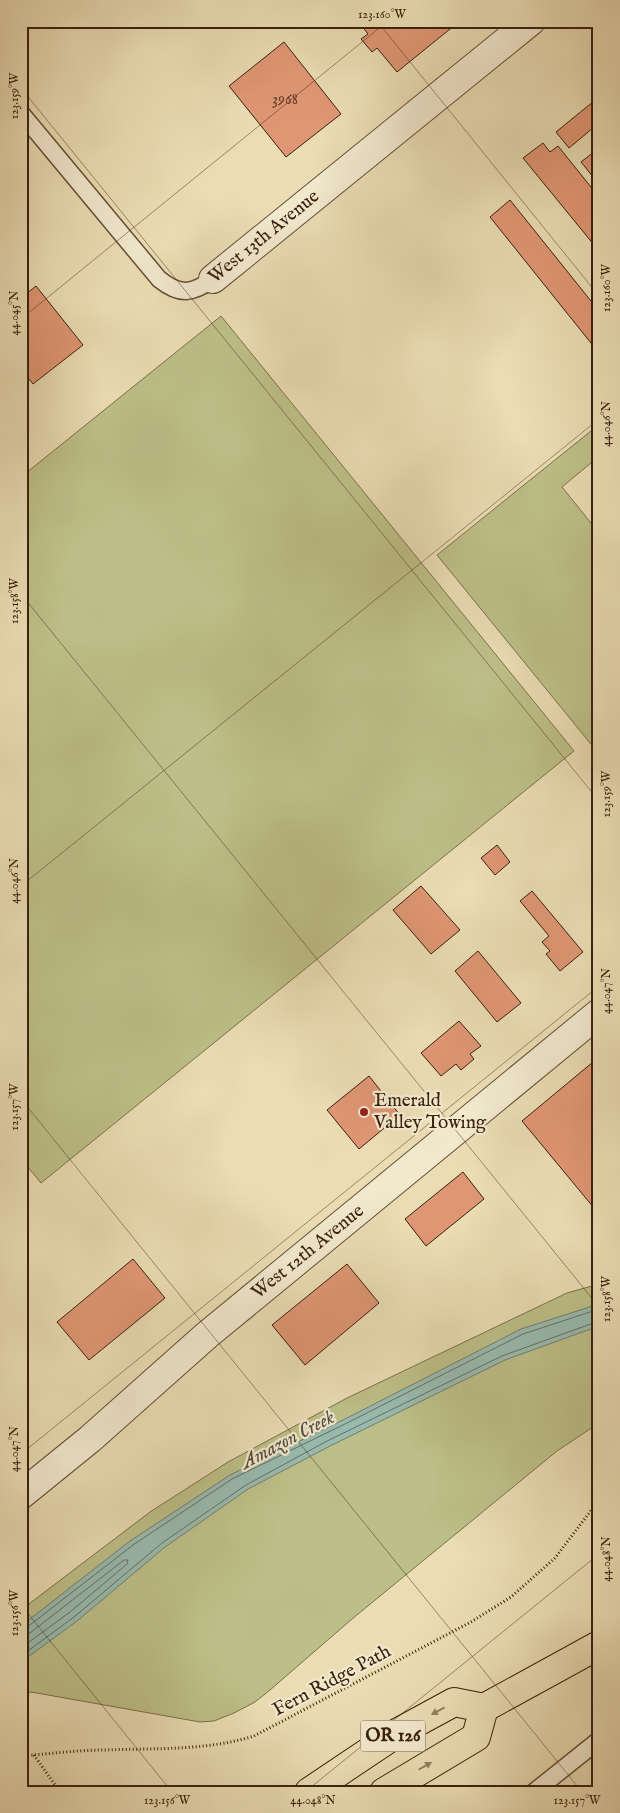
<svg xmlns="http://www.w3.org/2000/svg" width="620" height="1813" viewBox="0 0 620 1813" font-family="'IM FELL English',serif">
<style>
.green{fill:#bdbf88;stroke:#7c704a}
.water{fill:#98bbb0;stroke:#727d6f}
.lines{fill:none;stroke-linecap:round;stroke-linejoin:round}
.shore{stroke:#696e5e;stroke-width:1}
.building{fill:#df9674;stroke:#3a200d}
.lane-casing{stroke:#664f36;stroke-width:19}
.street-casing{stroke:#664f36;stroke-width:30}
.primary-casing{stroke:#3a200d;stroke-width:30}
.path{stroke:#3a200d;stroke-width:3;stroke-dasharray:1 2.5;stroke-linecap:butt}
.lane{stroke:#f1e8ce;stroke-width:16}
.street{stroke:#f1e8ce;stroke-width:28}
.primary{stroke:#eadcb3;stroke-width:28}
.oneway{fill:#927e60}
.ticks{fill:none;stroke:#3a200d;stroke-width:1;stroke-opacity:0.45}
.poi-dot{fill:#8f2418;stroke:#f1e8ce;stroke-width:2}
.labels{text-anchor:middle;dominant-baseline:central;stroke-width:4.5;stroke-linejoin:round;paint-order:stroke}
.number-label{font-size:16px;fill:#633e27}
.shield{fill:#f1e8ce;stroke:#715c47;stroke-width:1}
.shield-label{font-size:18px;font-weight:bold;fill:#3a200d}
.street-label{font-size:19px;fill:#3a200d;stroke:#f1e8ce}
.poi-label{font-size:19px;fill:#3a200d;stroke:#f1e8ce;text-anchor:start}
.water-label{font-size:20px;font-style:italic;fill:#564e3e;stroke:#f1e8ce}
.neatline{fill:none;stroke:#3a200d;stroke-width:2}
.ticks-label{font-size:12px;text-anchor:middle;fill:#3a200d}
</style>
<rect width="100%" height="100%" fill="#eadcb3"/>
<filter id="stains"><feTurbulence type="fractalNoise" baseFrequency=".004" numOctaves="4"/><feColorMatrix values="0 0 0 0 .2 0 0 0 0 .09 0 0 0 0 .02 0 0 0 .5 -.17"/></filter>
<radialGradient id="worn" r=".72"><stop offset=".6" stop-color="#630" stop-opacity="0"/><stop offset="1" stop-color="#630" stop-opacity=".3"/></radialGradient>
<path class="green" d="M 221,316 L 574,751 L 41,1183 L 21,1159 L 21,477 Z
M 591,431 L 599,441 L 591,463 L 562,487 L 599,533 L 599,754 L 437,555 Z
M 599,1284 L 599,1423 L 557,1451 L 352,1619 L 270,1690 L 255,1702 L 234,1713 L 214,1721 L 200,1722 L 31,1692 L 21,1697 L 21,1610 L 150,1512 L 228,1462 L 347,1398 L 567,1293 Z"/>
<path class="water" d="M 599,1304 L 599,1326 L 505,1360 L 330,1446 L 248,1489 L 165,1547 L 77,1621 L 21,1662 L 21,1626 L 130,1541 L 230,1475 L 345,1419 L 521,1329 Z"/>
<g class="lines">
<path class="shore" d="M 21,1629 L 26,1628 L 133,1545 L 232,1479 L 347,1423 L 523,1334 L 599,1309
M 21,1636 L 30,1633 L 124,1560 L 128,1560 L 127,1564 L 70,1612 L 21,1648
M 21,1656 L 74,1617 L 162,1543 L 246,1485 L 327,1441 L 502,1356 L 599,1321"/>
</g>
<path class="building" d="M 358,21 L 452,21 L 455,25 L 397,72 L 377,48 L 372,52 L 361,39 L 368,34 Z
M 284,42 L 341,114 L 286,157 L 229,86 Z
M 594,101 L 599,108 L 599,123 L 569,148 L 556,132 Z
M 543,143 L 550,152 L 558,146 L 599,197 L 599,251 L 523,158 Z
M 599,148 L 599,174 L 594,178 L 581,162 Z
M 510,200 L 599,311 L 599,353 L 490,217 Z
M 36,286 L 83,345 L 33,384 L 21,369 L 21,298 Z
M 497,845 L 510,862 L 495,875 L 481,858 Z
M 421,886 L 460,930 L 431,954 L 393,910 Z
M 532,891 L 583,952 L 560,971 L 546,954 L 550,951 L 542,942 L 549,936 L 520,901 Z
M 478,951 L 521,1003 L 497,1022 L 455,971 Z
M 459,1021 L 481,1046 L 470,1054 L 474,1059 L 461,1070 L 456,1064 L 441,1076 L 421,1053 Z
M 599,1057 L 599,1214 L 522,1121 Z
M 369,1076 L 400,1115 L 359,1149 L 327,1110 Z
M 463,1172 L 484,1199 L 426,1246 L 405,1219 Z
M 133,1259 L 165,1298 L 89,1360 L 57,1322 Z
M 347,1264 L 379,1303 L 305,1365 L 272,1325 Z"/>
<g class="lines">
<defs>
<path id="lane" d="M 21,113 L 159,279 C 180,296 192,294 213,279
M 534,1792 L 599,1740"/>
<path id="street" d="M 213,279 L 531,21
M 21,1495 L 90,1439 L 207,1335 L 599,1013"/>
<path id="primary" d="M 309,1792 L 397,1733 L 454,1702 L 484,1708 L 599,1645
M 384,1792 L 476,1737 L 484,1708"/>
</defs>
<use href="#lane" class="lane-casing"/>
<use href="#street" class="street-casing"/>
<use href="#primary" class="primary-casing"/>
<path class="path" d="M 34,1755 L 60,1792
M 21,1756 C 49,1754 77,1750 105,1750 C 155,1748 206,1751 254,1736 L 471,1622 L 511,1597 L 555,1558 L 599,1500"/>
<use href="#lane" class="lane"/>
<use href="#street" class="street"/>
<use href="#primary" class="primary"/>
</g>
<defs><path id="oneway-solid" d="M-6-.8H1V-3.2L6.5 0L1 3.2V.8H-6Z" transform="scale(1.25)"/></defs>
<g class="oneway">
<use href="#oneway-solid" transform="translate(438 1711) rotate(151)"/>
<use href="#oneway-solid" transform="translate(425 1766) rotate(-30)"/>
</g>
<path class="ticks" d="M 377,21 L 599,296M 21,88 L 599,801M 21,319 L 388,21M 21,594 L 599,1307M 21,886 L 599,419M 21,1099 L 582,1792M 21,1454 L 599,986M 21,1605 L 172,1792M 305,1792 L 599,1554"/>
<circle class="poi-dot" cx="364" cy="1112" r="5"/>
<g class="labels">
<g class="number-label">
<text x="285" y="100">3968</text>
</g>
<rect class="shield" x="360.5" y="1720.5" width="65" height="31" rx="4"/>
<g class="shield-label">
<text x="393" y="1736">OR 126</text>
</g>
<g class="street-label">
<text transform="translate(264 237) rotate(-39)">West 13th Avenue</text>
<text transform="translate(308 1252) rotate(-39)">West 12th Avenue</text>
<text transform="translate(332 1681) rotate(-28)">Fern Ridge Path</text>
</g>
<g class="poi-label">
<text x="374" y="1101">Emerald<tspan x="374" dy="22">Valley Towing</tspan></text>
</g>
<g class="water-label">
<text transform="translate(288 1440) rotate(-28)">Amazon Creek</text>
</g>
</g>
<rect width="620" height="1813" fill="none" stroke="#eadcb3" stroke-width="55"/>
<rect x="28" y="28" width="564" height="1758" class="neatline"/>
<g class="ticks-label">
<text x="382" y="18">123.160°W</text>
<text transform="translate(14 96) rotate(-90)" y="4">123.159°W</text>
<text transform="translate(606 288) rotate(-90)" y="4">123.160°W</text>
<text transform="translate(14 313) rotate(-90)" y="4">44.045°N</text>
<text transform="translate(606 424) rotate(-90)" y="4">44.046°N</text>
<text transform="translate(14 601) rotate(-90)" y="4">123.158°W</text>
<text transform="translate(606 794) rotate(-90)" y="4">123.159°W</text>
<text transform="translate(14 881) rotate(-90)" y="4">44.046°N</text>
<text transform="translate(606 991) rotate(-90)" y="4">44.047°N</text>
<text transform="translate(14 1107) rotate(-90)" y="4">123.157°W</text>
<text transform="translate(606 1299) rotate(-90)" y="4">123.158°W</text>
<text transform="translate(14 1449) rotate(-90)" y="4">44.047°N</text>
<text transform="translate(606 1559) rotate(-90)" y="4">44.048°N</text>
<text transform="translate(14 1613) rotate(-90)" y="4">123.156°W</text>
<text x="167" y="1804">123.156°W</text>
<text x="313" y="1804">44.048°N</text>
<text x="577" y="1804">123.157°W</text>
</g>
<rect width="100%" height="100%" filter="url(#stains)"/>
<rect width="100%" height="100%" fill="url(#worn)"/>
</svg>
